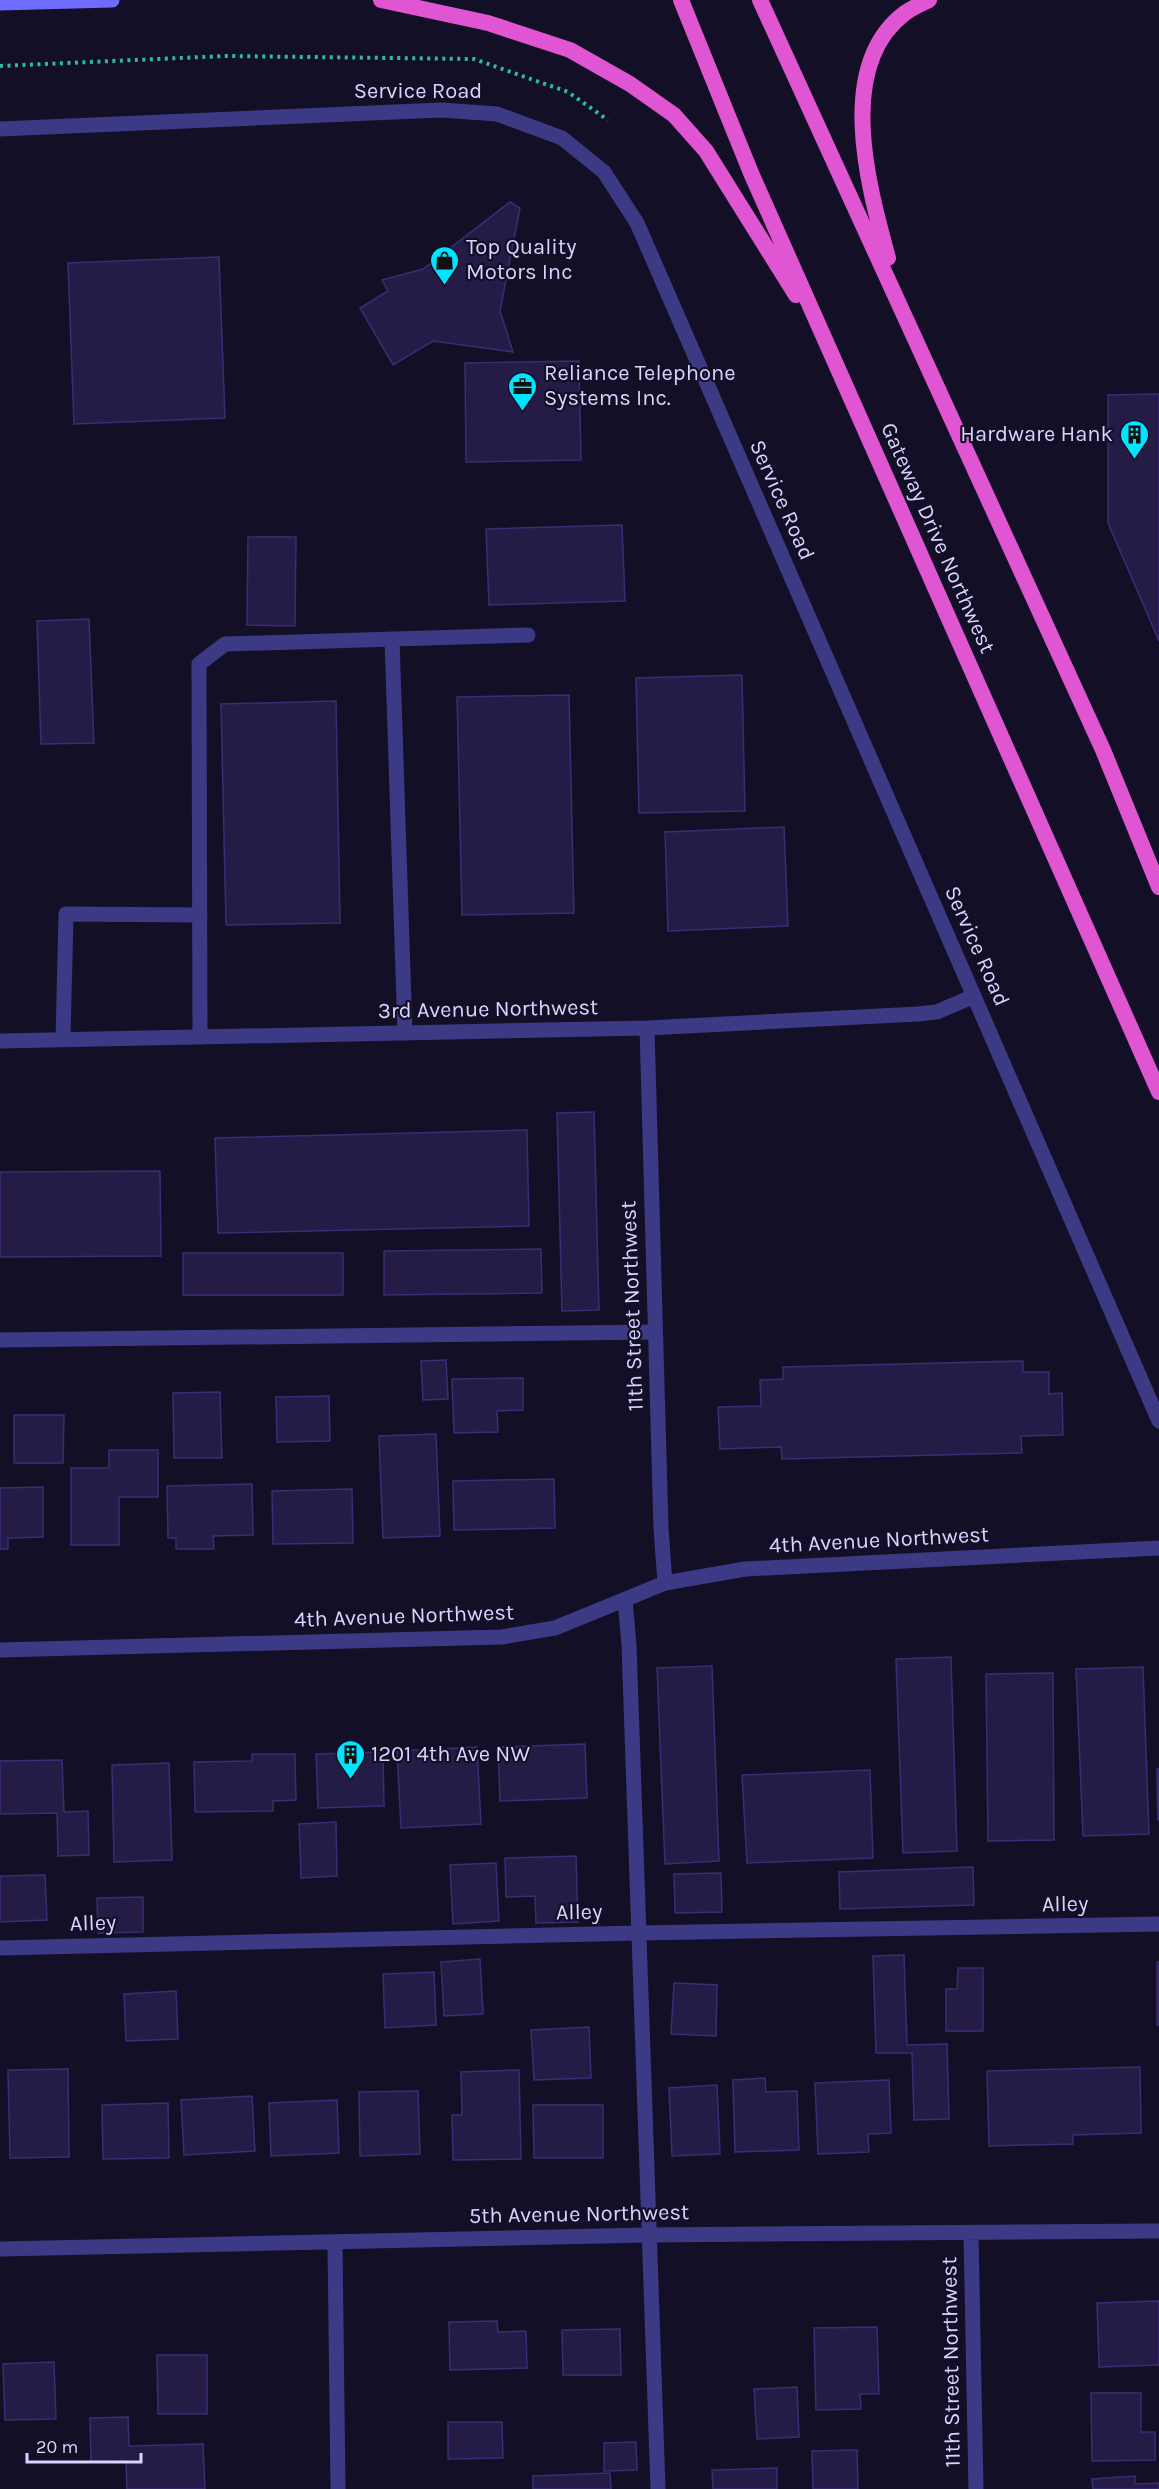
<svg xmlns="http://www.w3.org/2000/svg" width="1159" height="2489" viewBox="0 0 1159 2489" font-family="Karla,sans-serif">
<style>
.building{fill:#241b47;stroke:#3b2d73;stroke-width:1.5}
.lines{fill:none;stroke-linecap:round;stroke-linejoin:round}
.path{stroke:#2fb8b0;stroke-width:4;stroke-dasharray:3 4.5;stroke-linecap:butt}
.service{stroke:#3d3a85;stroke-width:15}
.minor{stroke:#3d3a85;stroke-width:15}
.secondary{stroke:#6f6bff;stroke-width:15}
.trunk{stroke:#e055d1;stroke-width:16}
.labels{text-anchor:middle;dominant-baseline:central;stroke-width:4.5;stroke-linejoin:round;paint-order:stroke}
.street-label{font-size:22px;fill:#d9d4ff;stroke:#130f26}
.poi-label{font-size:22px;fill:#d9d4ff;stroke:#130f26;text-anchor:start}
</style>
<rect width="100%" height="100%" fill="#130f26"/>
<path class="building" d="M 510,202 L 520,208 L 500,311 L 513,352 L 433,341 L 393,365 L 360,308 L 388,291 L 382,280 L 423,269 Z
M 219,257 L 225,418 L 74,424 L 68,263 Z
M 579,361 L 581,460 L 466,462 L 465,363 Z
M 1159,394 L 1159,641 L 1108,523 L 1108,395 Z
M 622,525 L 625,601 L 489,605 L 486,529 Z
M 248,537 L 296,537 L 295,626 L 247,625 Z
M 89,619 L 94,743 L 41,744 L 37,621 Z
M 742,675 L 745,811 L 639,813 L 636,678 Z
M 569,695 L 574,913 L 462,915 L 457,697 Z
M 336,701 L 340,923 L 226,925 L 221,704 Z
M 784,827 L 788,926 L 668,931 L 665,832 Z
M 594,1112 L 599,1310 L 562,1311 L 557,1113 Z
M 527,1130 L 529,1226 L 218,1233 L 215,1138 Z
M 160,1171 L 161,1256 L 0,1257 L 0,1172 Z
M 541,1249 L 542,1293 L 384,1295 L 384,1251 Z
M 183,1253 L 343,1253 L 343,1295 L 183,1295 Z
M 446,1360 L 448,1399 L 423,1400 L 421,1361 Z
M 1023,1361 L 1023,1372 L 1049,1372 L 1049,1394 L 1062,1393 L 1063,1435 L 1021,1436 L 1022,1453 L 782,1459 L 781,1447 L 720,1449 L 718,1407 L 761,1406 L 760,1380 L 783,1379 L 783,1367 Z
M 523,1378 L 523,1410 L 497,1411 L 498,1432 L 454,1433 L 452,1379 Z
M 220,1392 L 222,1458 L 174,1458 L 173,1393 Z
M 329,1396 L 330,1441 L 277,1442 L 276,1397 Z
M 14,1415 L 64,1415 L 63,1463 L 14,1463 Z
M 436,1434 L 440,1536 L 383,1538 L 379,1436 Z
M 109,1450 L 158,1450 L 158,1497 L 119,1497 L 119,1545 L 71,1545 L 71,1468 L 109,1468 Z
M 554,1479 L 555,1528 L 454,1530 L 453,1481 Z
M 252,1484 L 253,1535 L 213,1536 L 214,1549 L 176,1549 L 176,1538 L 168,1538 L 167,1486 Z
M 43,1487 L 43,1537 L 8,1538 L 8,1549 L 0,1549 L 0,1488 Z
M 352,1489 L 353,1543 L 273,1544 L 272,1491 Z
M 951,1657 L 957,1851 L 903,1853 L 896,1659 Z
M 712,1666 L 719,1861 L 665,1864 L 657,1668 Z
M 1143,1667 L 1149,1834 L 1083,1836 L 1076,1669 Z
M 1053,1673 L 1054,1840 L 988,1841 L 986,1674 Z
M 585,1744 L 587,1798 L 500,1801 L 498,1747 Z
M 477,1747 L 481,1824 L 401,1828 L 397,1751 Z
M 383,1752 L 384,1806 L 318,1808 L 316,1754 Z
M 252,1754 L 295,1754 L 296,1800 L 273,1801 L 273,1811 L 195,1812 L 194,1762 L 252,1761 Z
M 62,1760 L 64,1812 L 88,1811 L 89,1855 L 58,1856 L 57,1813 L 0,1814 L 0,1761 Z
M 169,1763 L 172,1860 L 114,1862 L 112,1765 Z
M 1157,1769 L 1159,1769 L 1159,1820 L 1158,1820 Z
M 870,1770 L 873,1858 L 747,1863 L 742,1775 Z
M 336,1822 L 337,1876 L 301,1878 L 299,1824 Z
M 576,1856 L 578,1922 L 536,1923 L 535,1896 L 506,1897 L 505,1858 Z
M 496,1863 L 499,1921 L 453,1924 L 450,1865 Z
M 973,1867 L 974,1905 L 840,1909 L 839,1872 Z
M 721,1873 L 722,1912 L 675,1913 L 674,1874 Z
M 45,1875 L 47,1920 L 0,1922 L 0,1876 Z
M 143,1897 L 143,1932 L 98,1933 L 97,1898 Z
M 904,1955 L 907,2045 L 947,2044 L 949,2119 L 914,2120 L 912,2053 L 876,2053 L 873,1956 Z
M 480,1959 L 483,2014 L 444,2016 L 441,1962 Z
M 1157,1962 L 1159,1962 L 1159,2025 L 1157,2025 Z
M 958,1968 L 983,1968 L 983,2031 L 946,2031 L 946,1989 L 957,1989 Z
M 434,1972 L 436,2025 L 385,2028 L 383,1974 Z
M 674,1983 L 717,1985 L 716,2036 L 671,2034 Z
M 176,1991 L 178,2039 L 126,2041 L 124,1994 Z
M 589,2027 L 591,2078 L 534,2080 L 531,2030 Z
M 1140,2067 L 1141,2133 L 1073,2135 L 1073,2144 L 989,2146 L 987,2071 Z
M 68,2069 L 69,2157 L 10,2158 L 8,2070 Z
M 519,2070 L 521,2159 L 453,2160 L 452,2115 L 462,2115 L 461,2072 Z
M 765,2078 L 766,2092 L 797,2091 L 799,2150 L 735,2152 L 733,2080 Z
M 889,2080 L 891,2133 L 868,2134 L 869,2152 L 818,2154 L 815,2083 Z
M 717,2085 L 720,2154 L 672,2156 L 669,2088 Z
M 418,2091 L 420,2154 L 360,2156 L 359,2092 Z
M 252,2096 L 255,2151 L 184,2155 L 181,2100 Z
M 337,2100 L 339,2153 L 271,2156 L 269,2103 Z
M 168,2103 L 169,2158 L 103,2159 L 102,2105 Z
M 533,2105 L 603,2105 L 603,2158 L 534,2158 Z
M 1159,2301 L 1159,2365 L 1099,2367 L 1097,2303 Z
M 497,2321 L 498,2332 L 526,2331 L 527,2368 L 450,2370 L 449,2322 Z
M 877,2327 L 879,2394 L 860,2394 L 861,2409 L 816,2410 L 814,2328 Z
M 620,2329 L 621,2375 L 563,2375 L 562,2330 Z
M 157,2355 L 207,2355 L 207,2414 L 158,2414 Z
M 54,2362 L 56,2419 L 5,2420 L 3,2364 Z
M 797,2387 L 799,2437 L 757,2439 L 754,2389 Z
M 1091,2393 L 1141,2393 L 1141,2432 L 1155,2432 L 1155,2460 L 1092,2461 Z
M 128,2417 L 129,2446 L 203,2444 L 205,2489 L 127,2489 L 126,2461 L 91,2462 L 90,2418 Z
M 448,2422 L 502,2422 L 503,2458 L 448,2459 Z
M 636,2442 L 637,2470 L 604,2471 L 604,2443 Z
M 857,2450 L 858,2489 L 813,2489 L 812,2451 Z
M 777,2468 L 777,2489 L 713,2489 L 712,2470 Z
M 610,2473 L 611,2489 L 533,2489 L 533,2476 Z
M 1135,2476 L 1135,2484 L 1159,2483 L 1159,2489 L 1093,2489 L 1092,2479 Z"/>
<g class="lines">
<path class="path" d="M 0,66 L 225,56 L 474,59 L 568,92 L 608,120"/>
<path class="service" d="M 392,639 L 405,1033
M 200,1037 L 199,664 L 225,644 L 528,635
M 63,1039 L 66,914 L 200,915
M 0,1340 L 655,1332
M 625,1600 L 629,1645 L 658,2489
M 0,1948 L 639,1933 L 1159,1924"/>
<path class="minor" d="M 0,129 L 442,110 L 497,114 L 562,138 L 604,172 L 637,223 L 1159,1421
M 647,1028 L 661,1528 L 665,1583
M 0,1041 L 647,1028 L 918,1014 L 937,1012 L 974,996
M 0,1650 L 502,1637 L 555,1628 L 665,1583 L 745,1569 L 1159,1548
M 971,2233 L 976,2489
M 335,2242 L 338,2489
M 0,2249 L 648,2235 L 1159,2231"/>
<path class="secondary" d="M 0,3 L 112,0"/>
<path class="trunk" d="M 381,0 L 488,23 L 570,50 L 630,84 L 674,115 L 706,151 L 796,295
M 681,0 L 751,173 L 1159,1092
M 760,0 L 1103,750 L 1159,887
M 888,258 C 869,188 834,66 905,13 C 912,8 921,4 929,0"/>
</g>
<defs>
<symbol id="shop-pin" viewBox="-11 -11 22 30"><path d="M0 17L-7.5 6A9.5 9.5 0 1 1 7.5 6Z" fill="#00e5ff" stroke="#130f26"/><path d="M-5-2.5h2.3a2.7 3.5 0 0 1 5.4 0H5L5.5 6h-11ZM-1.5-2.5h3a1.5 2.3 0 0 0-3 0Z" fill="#111"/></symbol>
<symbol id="office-pin" viewBox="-11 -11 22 30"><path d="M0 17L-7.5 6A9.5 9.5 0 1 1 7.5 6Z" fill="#00e5ff" stroke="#130f26"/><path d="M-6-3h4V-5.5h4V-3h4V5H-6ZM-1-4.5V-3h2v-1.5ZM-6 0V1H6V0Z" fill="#111"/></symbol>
<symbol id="building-pin" viewBox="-11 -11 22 30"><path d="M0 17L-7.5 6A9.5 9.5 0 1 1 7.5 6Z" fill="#00e5ff" stroke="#130f26"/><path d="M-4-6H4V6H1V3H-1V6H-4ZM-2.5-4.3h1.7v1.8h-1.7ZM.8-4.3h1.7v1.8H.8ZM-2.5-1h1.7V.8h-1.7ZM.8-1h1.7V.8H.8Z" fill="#111"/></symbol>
</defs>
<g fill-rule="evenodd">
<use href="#shop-pin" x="428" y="244" width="33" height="45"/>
<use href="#office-pin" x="506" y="370" width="33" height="45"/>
<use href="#building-pin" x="1118" y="418" width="33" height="45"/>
<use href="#building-pin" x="334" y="1738" width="33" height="45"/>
</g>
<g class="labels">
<g class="street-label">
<text x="418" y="91">Service Road</text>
<text transform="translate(782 500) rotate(66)">Service Road</text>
<text transform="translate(938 538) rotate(66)">Gateway Drive Northwest</text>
<text transform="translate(977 946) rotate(66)">Service Road</text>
<text transform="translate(488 1009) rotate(-1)">3rd Avenue Northwest</text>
<text transform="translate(632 1306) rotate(-92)">11th Street Northwest</text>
<text transform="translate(879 1540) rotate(-3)">4th Avenue Northwest</text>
<text transform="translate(404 1616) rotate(-2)">4th Avenue Northwest</text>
<text transform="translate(1065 1904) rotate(-1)">Alley</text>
<text transform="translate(579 1912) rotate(-1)">Alley</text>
<text transform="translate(93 1923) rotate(-2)">Alley</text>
<text transform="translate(579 2214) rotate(-1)">5th Avenue Northwest</text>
<text transform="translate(951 2362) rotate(-91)">11th Street Northwest</text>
</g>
<g class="poi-label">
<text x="466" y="247">Top Quality<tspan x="466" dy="25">Motors Inc</tspan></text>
<text x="544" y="373">Reliance Telephone<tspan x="544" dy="25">Systems Inc.</tspan></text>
<text x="1113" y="434" text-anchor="end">Hardware Hank</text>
<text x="371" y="1754">1201 4th Ave NW</text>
</g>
</g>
<path d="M27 2453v9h114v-9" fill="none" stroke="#d9d4ff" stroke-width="3"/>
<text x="36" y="2453" font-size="18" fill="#d9d4ff" stroke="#130f26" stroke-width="4.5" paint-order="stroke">20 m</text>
</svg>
